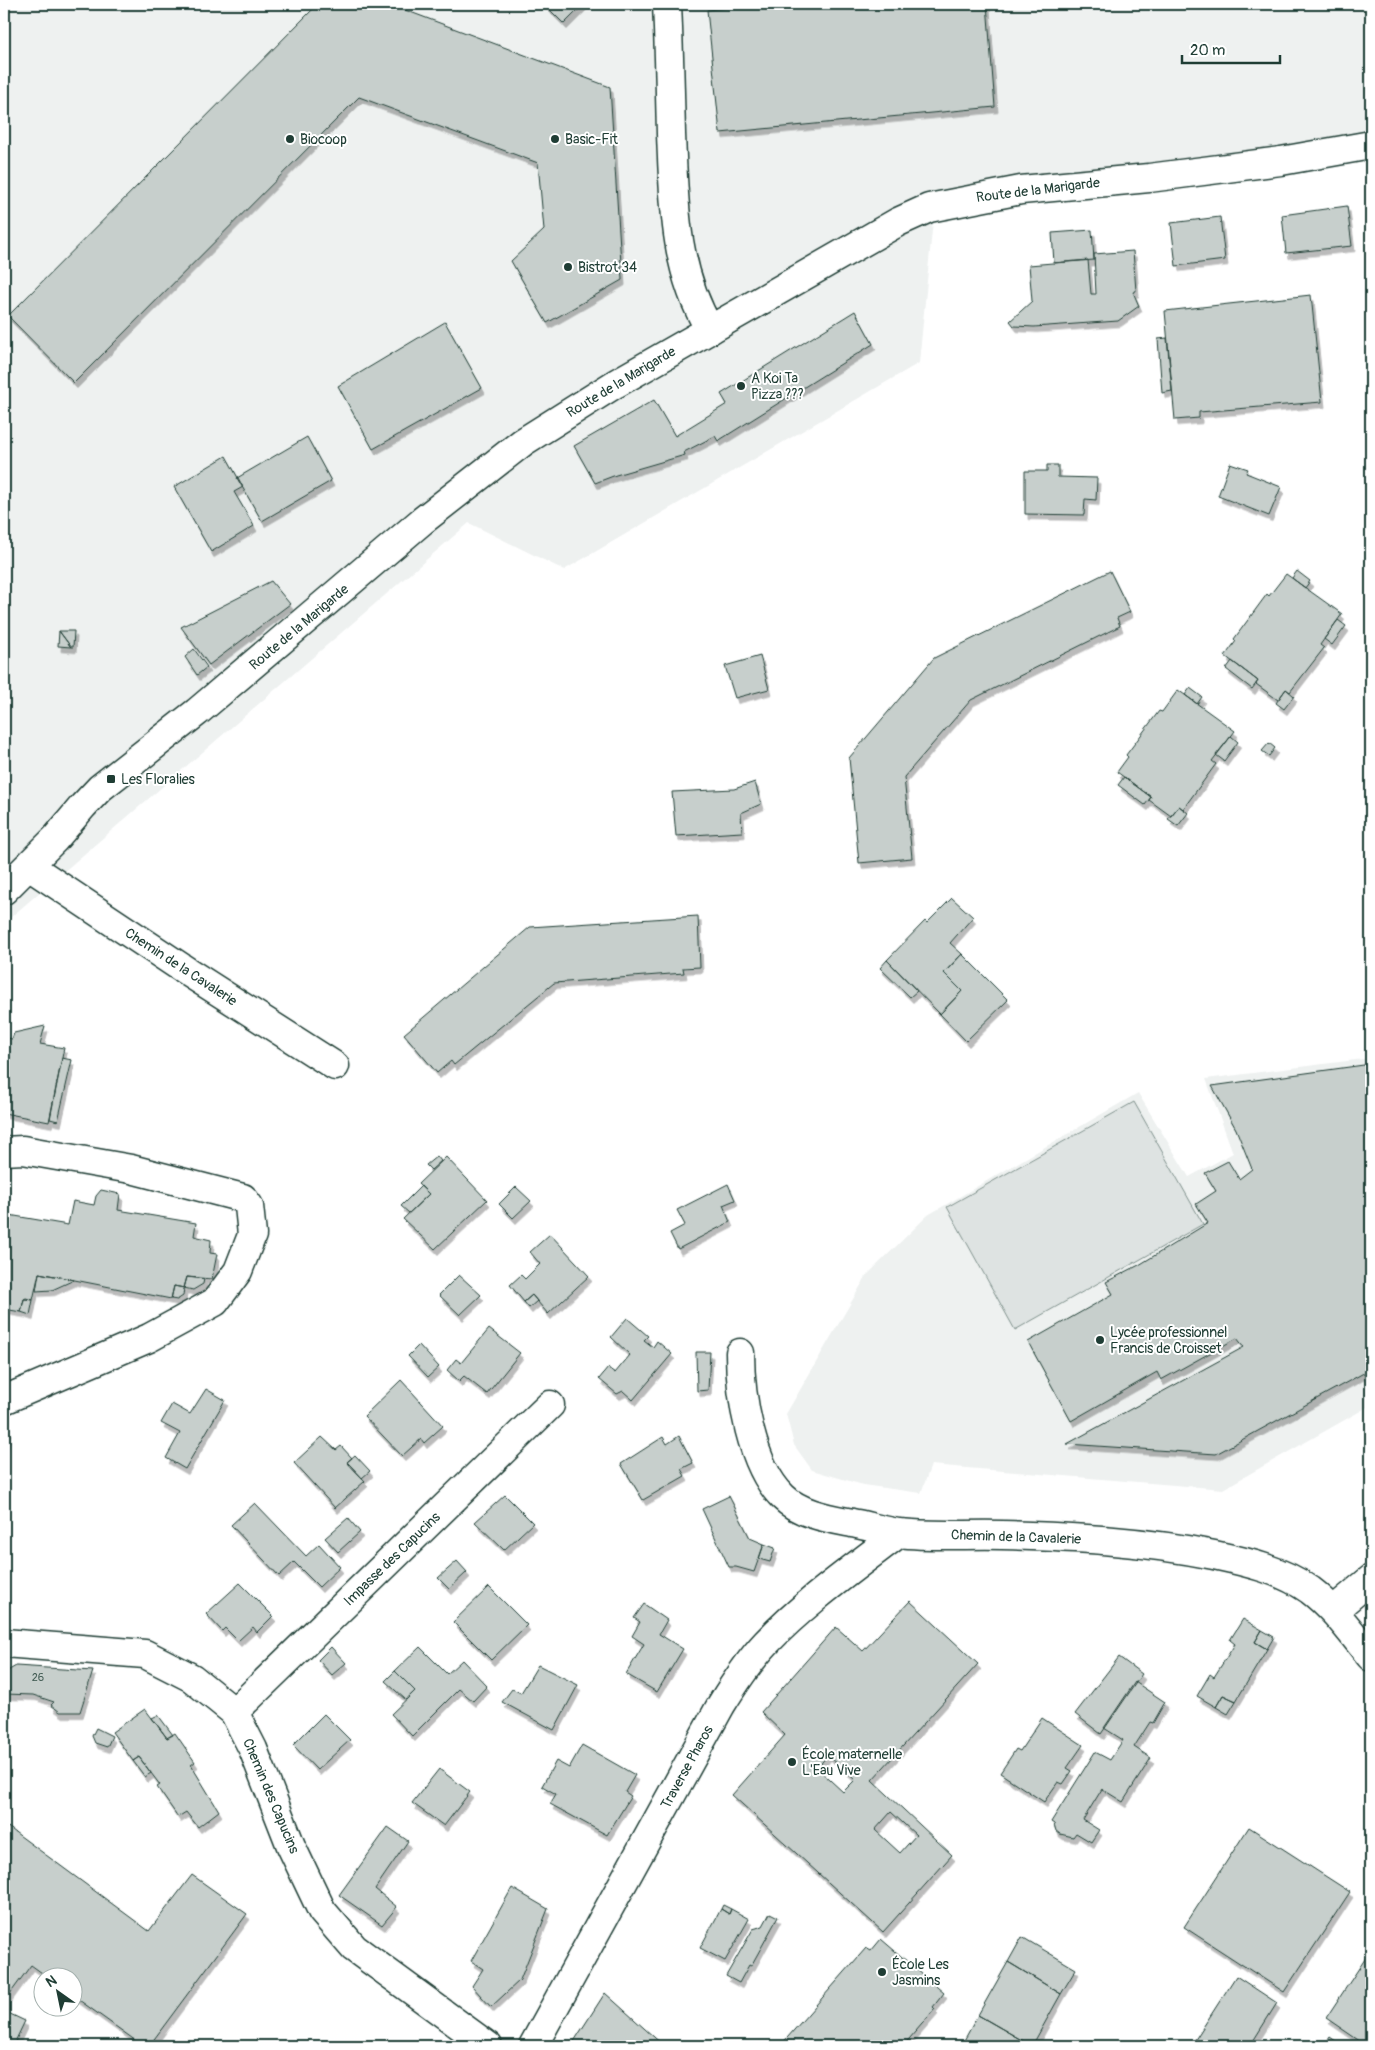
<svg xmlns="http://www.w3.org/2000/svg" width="1375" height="2050" viewBox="0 0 1375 2050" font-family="Pangolin,sans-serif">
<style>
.built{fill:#eef1f0}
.green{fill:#dee3e2;stroke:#7e908b}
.building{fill:#c7cfcc;stroke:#1f3d34;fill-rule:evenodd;filter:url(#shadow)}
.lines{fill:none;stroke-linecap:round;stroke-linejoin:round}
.minor-casing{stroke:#1f3d34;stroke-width:31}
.major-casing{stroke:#1f3d34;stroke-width:31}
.minor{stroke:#fff;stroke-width:28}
.major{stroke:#fff;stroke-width:28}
.poi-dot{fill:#1f3d34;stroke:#fff;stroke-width:2}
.labels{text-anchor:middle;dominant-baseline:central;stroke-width:4;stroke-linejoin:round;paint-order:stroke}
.number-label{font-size:11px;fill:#49625a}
.poi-label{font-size:14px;fill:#1f3d34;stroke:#fff;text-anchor:start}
.street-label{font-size:14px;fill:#1f3d34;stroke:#fff}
</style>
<defs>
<filter id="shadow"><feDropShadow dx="3" dy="5.5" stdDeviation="0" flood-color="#0004"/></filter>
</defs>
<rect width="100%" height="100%" fill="#fff"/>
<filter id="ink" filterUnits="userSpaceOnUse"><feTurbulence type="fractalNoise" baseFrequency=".02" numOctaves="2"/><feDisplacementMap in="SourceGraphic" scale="10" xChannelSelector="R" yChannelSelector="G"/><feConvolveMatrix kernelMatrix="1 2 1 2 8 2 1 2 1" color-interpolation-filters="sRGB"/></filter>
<g filter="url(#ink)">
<path class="built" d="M 4,4 L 1371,4 L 1371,133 L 934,210 L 919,363 L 564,570 L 469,523 L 4,923 Z
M 1371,1058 L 1371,1405 L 1223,1489 L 931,1465 L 921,1493 L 863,1485 L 812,1470 L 794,1445 L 786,1414 L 867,1275 L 928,1215 L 1138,1093 L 1189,1177 L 1233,1153 L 1206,1079 Z"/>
<path class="green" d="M 1134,1102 L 1203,1224 L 1015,1330 L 947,1207 Z"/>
<path class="building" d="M 318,4 L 389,4 L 610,87 L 622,280 L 547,323 L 511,261 L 544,230 L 538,163 L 359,97 L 74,383 L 8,316 Z
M 544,4 L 584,4 L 564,24 Z
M 772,4 L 987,4 L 995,107 L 720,133 L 707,10 Z
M 1347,206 L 1352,246 L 1286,253 L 1282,215 Z
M 1220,217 L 1225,260 L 1176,266 L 1171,223 Z
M 1092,230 L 1094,260 L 1054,263 L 1052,233 Z
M 1133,251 L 1136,291 L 1133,292 L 1139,306 L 1118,321 L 1034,327 L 1014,326 L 1010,321 L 1032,301 L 1029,265 L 1088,260 L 1091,294 L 1096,294 L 1094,254 Z
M 1311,295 L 1322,402 L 1199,412 L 1199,418 L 1175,420 L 1165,311 Z
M 855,311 L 873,344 L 718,441 L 715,436 L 684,452 L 685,455 L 616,475 L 595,483 L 574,446 L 654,400 L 675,436 L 727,404 L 721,394 Z
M 445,322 L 482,388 L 373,449 L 338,386 Z
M 1167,338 L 1172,391 L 1162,393 L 1158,339 Z
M 307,437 L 331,481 L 262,521 L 237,478 Z
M 226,456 L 243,487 L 234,492 L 254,526 L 211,552 L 174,487 Z
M 1230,463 L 1248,469 L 1246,473 L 1281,487 L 1269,516 L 1218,496 Z
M 1047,465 L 1058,465 L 1058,477 L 1097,478 L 1096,500 L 1085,499 L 1084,515 L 1025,514 L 1025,471 L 1047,471 Z
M 1110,571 L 1130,612 L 1117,618 L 1120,626 L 971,700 L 904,777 L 912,858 L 859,863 L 849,758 L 934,658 Z
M 1297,571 L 1310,581 L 1305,588 L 1292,578 Z
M 1286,574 L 1342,614 L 1320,645 L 1324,648 L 1290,692 L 1286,689 L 1278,700 L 1256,684 L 1258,681 L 1225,656 L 1236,641 L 1234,639 L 1267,594 L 1269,596 Z
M 271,581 L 290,604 L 209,665 L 181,627 Z
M 1338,620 L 1346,626 L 1332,645 L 1324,639 Z
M 59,631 L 71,647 L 58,646 Z
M 59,631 L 74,631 L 73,647 L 71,647 Z
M 194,649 L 207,667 L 197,675 L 185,657 Z
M 760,656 L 769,689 L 735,698 L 725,666 Z
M 1232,661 L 1258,681 L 1252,689 L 1226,669 Z
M 1190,688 L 1202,697 L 1197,704 L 1185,695 Z
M 1286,689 L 1294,696 L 1284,709 L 1276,703 Z
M 1178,690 L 1235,731 L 1212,761 L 1216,764 L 1183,809 L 1179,806 L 1171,816 L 1149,800 L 1151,797 L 1117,772 L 1128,757 L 1126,755 L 1159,711 L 1162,712 Z
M 1231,736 L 1238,742 L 1224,761 L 1216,755 Z
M 1269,743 L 1275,748 L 1269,756 L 1262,751 Z
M 1124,777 L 1151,797 L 1145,805 L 1118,785 Z
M 755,782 L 761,804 L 741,813 L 742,832 L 676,836 L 672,792 L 734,789 Z
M 1179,806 L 1188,813 L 1178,826 L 1168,819 Z
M 952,898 L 973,917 L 950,943 L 962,954 L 944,973 L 962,991 L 940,1014 L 887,960 L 925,921 L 927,923 Z
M 698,916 L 700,967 L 683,968 L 684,973 L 554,983 L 454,1065 L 451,1061 L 437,1073 L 404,1034 L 530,927 Z
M 962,954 L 1008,1000 L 966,1041 L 940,1014 L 962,991 L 944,973 Z
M 887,960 L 917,991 L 910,997 L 880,968 Z
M 45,1026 L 40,1044 L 64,1048 L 49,1122 L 4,1113 L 4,1037 L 12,1039 L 14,1033 Z
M 62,1058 L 72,1060 L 58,1121 L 50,1119 Z
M 1371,1064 L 1371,1369 L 1216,1454 L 1067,1444 L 1244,1347 L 1237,1338 L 1161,1380 L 1157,1372 L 1071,1421 L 1028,1342 L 1113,1294 L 1106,1282 L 1139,1265 L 1208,1223 L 1196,1204 L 1216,1191 L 1205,1173 L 1228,1161 L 1239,1179 L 1252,1169 L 1236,1129 L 1212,1086 Z
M 437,1156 L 441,1161 L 431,1170 L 426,1165 Z
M 446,1157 L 487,1200 L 435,1249 L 403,1219 L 429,1194 L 418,1184 Z
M 728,1184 L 735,1200 L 723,1205 L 730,1222 L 678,1249 L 670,1233 L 685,1225 L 677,1210 Z
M 421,1186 L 429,1194 L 409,1213 L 401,1206 Z
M 516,1187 L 531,1201 L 513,1218 L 499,1204 Z
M 101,1190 L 120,1194 L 118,1210 L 196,1223 L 194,1236 L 211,1240 L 210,1253 L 217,1254 L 212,1279 L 187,1277 L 184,1288 L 174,1286 L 171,1299 L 39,1273 L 33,1300 L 24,1299 L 21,1312 L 4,1309 L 4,1233 L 8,1234 L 4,1230 L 4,1223 L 7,1218 L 9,1215 L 68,1225 L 73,1201 L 94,1205 L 96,1196 Z
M 550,1234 L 589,1276 L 548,1314 L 532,1295 L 524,1302 L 510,1285 L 521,1275 L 525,1279 L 540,1264 L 530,1252 Z
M 39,1273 L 60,1277 L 74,1280 L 52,1290 L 36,1291 Z
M 459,1275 L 481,1295 L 460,1315 L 439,1295 Z
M 187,1277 L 204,1279 L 203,1284 L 193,1290 L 184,1288 Z
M 174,1286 L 184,1288 L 183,1296 L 177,1300 L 171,1299 Z
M 532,1295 L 537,1301 L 529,1308 L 524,1302 Z
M 26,1298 L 33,1300 L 30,1315 L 21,1312 L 24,1299 Z
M 627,1318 L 648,1336 L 644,1340 L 653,1347 L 657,1341 L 672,1354 L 633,1400 L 623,1391 L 617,1394 L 599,1379 L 608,1368 L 615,1373 L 630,1355 L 611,1337 Z
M 489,1329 L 520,1353 L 487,1394 L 464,1376 L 459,1381 L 447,1370 L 456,1359 L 461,1363 Z
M 419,1345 L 439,1367 L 428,1377 L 408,1356 Z
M 696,1352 L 710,1352 L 708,1390 L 697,1391 Z
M 401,1380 L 443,1426 L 424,1443 L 421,1439 L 402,1456 L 364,1416 Z
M 206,1389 L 225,1400 L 185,1469 L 166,1458 L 180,1433 L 161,1423 L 172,1404 L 190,1414 Z
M 4,1429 L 8,1429 L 4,1453 Z
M 679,1436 L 693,1463 L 681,1469 L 685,1476 L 643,1500 L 621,1464 L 663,1437 L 667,1444 Z
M 322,1437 L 336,1450 L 341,1446 L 352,1458 L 347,1462 L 365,1481 L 335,1508 L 294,1463 Z
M 355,1455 L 370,1471 L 362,1478 L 347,1462 Z
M 505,1495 L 533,1523 L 504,1550 L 475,1522 Z
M 729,1496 L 750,1538 L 764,1544 L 754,1572 L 736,1567 L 729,1567 L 702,1509 Z
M 255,1503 L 306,1556 L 319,1544 L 340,1567 L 319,1587 L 294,1562 L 279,1576 L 231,1525 Z
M 348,1518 L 360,1532 L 338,1552 L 325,1538 Z
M 764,1544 L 775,1548 L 770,1562 L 759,1559 Z
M 457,1561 L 467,1572 L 449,1589 L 438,1578 Z
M 240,1583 L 273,1616 L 257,1632 L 253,1627 L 238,1641 L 225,1628 L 222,1631 L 206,1614 Z
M 489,1587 L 527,1625 L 491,1660 L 453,1622 Z
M 910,1601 L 978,1664 L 872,1780 L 952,1855 L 883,1932 L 732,1795 L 785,1735 L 761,1712 L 836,1627 L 863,1651 ZM 828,1755 L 855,1780 L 843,1792 L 817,1768 ZM 891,1812 L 916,1835 L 900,1853 L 875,1830 Z
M 644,1604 L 667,1620 L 659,1634 L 683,1649 L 657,1692 L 626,1674 L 644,1644 L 632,1636 L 640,1622 L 634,1618 Z
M 1243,1619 L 1262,1630 L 1255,1642 L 1267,1649 L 1236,1701 L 1223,1695 L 1216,1707 L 1197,1696 L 1210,1674 L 1214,1677 L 1235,1644 L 1230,1640 Z
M 1262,1630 L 1274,1637 L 1267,1649 L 1255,1642 Z
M 331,1647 L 346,1663 L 332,1675 L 318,1660 Z
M 420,1647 L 447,1674 L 462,1660 L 487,1686 L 473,1701 L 459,1689 L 412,1736 L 391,1714 L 415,1691 L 395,1671 Z
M 1119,1657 L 1142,1674 L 1101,1734 L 1075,1714 Z
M 538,1665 L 578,1685 L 554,1730 L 502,1702 L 512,1689 L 521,1693 Z
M 16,1666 L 93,1671 L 80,1712 L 60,1712 L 51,1705 L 54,1702 L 33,1695 L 5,1694 L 4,1673 Z
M 395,1671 L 415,1691 L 406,1700 L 385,1681 Z
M 1135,1682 L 1165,1702 L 1153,1723 L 1150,1722 L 1134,1747 L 1151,1758 L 1123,1802 L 1102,1789 L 1083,1820 L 1099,1830 L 1091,1842 L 1076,1833 L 1073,1837 L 1060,1834 L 1056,1831 L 1054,1824 L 1051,1822 L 1095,1752 L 1110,1760 L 1123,1740 L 1104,1728 Z
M 1223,1695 L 1236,1701 L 1228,1714 L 1216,1707 Z
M 145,1709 L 167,1738 L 175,1733 L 195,1762 L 191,1765 L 219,1811 L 198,1827 L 186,1812 L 178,1817 L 157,1787 L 160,1785 L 139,1757 L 133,1761 L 112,1732 Z
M 324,1714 L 350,1740 L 317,1770 L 293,1745 Z
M 158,1715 L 173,1735 L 167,1738 L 152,1718 Z
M 1042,1718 L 1083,1745 L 1067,1768 L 1072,1771 L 1063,1784 L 1058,1782 L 1044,1802 L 1000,1773 L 1016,1749 L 1020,1751 Z
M 96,1728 L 112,1736 L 107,1747 L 95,1743 L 92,1736 Z
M 582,1745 L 635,1775 L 625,1792 L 631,1796 L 607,1835 L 550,1804 L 556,1794 L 542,1786 L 556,1761 L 569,1768 Z
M 139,1757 L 151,1773 L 145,1777 L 133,1761 Z
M 439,1769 L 470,1792 L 444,1826 L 412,1803 Z
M 8,1827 L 149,1931 L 192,1875 L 247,1914 L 149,2046 L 143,2046 L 72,1995 L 72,1978 L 49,1978 L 31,1965 L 7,1998 L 4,1996 L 4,1834 Z
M 388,1827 L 408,1841 L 375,1889 L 397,1907 L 382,1925 L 339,1895 Z
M 1249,1827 L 1350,1892 L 1284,1992 L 1184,1927 Z
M 512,1888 L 548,1909 L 520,1980 L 491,2007 L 472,1986 L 483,1969 L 471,1961 Z
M 723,1905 L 731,1909 L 729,1914 L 721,1909 Z
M 721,1909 L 729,1914 L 731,1909 L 749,1919 L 725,1961 L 700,1948 Z
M 770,1913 L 778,1917 L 751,1966 L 749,1965 L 739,1983 L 726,1976 L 753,1929 L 763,1926 Z
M 1022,1937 L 1076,1969 L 1061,1994 L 1008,1962 Z
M 881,1939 L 944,1993 L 933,2007 L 935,2009 L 903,2046 L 780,2046 L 866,1948 L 871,1951 Z
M 1371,1950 L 1371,2046 L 1367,2046 L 1326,2018 Z
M 1008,1962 L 1061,1994 L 1032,2046 L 978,2015 Z
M 1236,1976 L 1277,2003 L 1250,2046 L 1191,2046 Z
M 605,1993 L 664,2046 L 571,2046 Z
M 4,2011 L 25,2021 L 13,2046 L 4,2045 Z
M 978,2015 L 1032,2046 L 961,2046 Z
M 1330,2037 L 1343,2046 L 1324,2046 Z"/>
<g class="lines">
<defs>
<path id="minor" d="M 667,4 C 669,47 670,91 671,134 C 674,203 674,269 710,330
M 29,866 L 188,972 L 335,1066
M 4,1151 L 23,1150 L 131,1169 L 243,1198 L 249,1206 L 252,1235 L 238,1271 L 215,1302 L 149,1338 L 4,1400
M 740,1353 C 740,1396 751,1466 783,1497 C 801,1515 833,1519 857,1524 C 871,1527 885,1531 899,1533 C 933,1537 968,1534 1002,1535 C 1072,1537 1145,1541 1214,1555 C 1247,1562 1282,1570 1310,1590 C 1334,1608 1352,1634 1371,1657
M 1333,1611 L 1371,1579
M 4,1643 L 145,1654 L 192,1678 L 234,1712 L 253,1749 L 291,1846 L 322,1911 L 354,1948 L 488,2046
M 234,1712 L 550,1405
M 533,2046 L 721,1705 C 734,1684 748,1662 766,1643 C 805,1602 854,1568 899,1533"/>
<path id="major" d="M 4,890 L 55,839 L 83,806 L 100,788 L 197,712 L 422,521 L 523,442 L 615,384 L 898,222 L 929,208 L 1021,190 L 1149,178 L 1281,161 L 1371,145"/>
</defs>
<use href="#minor" class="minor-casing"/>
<use href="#major" class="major-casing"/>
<use href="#minor" class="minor"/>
<use href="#major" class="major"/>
</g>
</g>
<g class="poi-dot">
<circle cx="290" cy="139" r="5"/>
<circle cx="555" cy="139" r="5"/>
<circle cx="568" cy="267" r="5"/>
<circle cx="741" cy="386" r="5"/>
<rect x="106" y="774" width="10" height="10" rx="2.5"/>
<circle cx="1100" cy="1340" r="5"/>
<circle cx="792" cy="1762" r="5"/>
<circle cx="882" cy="1972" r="5"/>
</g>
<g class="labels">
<g class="number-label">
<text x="38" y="1677">26</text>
</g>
<g class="poi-label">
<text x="300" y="139">Biocoop</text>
<text x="565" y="139">Basic-Fit</text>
<text x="578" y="267">Bistrot 34</text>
<text x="751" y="378">A Koi Ta<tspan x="751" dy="16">Pizza ???</tspan></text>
<text x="121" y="779">Les Floralies</text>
<text x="1110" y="1332">Lycée professionnel<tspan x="1110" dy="16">Francis de Croisset</tspan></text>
<text x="802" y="1754">École maternelle<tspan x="802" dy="16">L'Eau Vive</tspan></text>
<text x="892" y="1964">École Les<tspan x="892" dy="16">Jasmins</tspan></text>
</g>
<g class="street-label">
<text transform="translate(1038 190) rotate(-7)">Route de la Marigarde</text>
<text transform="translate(621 382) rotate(-31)">Route de la Marigarde</text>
<text transform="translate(299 627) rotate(-40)">Route de la Marigarde</text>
<text transform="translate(181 967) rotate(33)">Chemin de la Cavalerie</text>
<text transform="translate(1016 1537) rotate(2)">Chemin de la Cavalerie</text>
<text transform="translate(392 1559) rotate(-44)">Impasse des Capucins</text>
<text transform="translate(687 1767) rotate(-61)">Traverse Pharos</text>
<text transform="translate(271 1796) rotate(67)">Chemin des Capucins</text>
</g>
</g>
<rect width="1375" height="2050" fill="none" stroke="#fff" stroke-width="20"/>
<rect x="10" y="10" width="1355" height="2030" fill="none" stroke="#1f3d34" stroke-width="2" filter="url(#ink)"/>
<g transform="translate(58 1992) rotate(327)"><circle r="24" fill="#ffffff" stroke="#a5b1ae"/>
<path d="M0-4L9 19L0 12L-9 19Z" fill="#1f3d34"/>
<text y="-8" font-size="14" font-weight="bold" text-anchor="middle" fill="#1f3d34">N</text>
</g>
<path d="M1182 55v8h98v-8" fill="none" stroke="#1f3d34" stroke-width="2.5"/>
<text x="1190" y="55" font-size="15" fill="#1f3d34" stroke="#ffffff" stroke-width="4" paint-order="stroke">20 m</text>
</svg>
